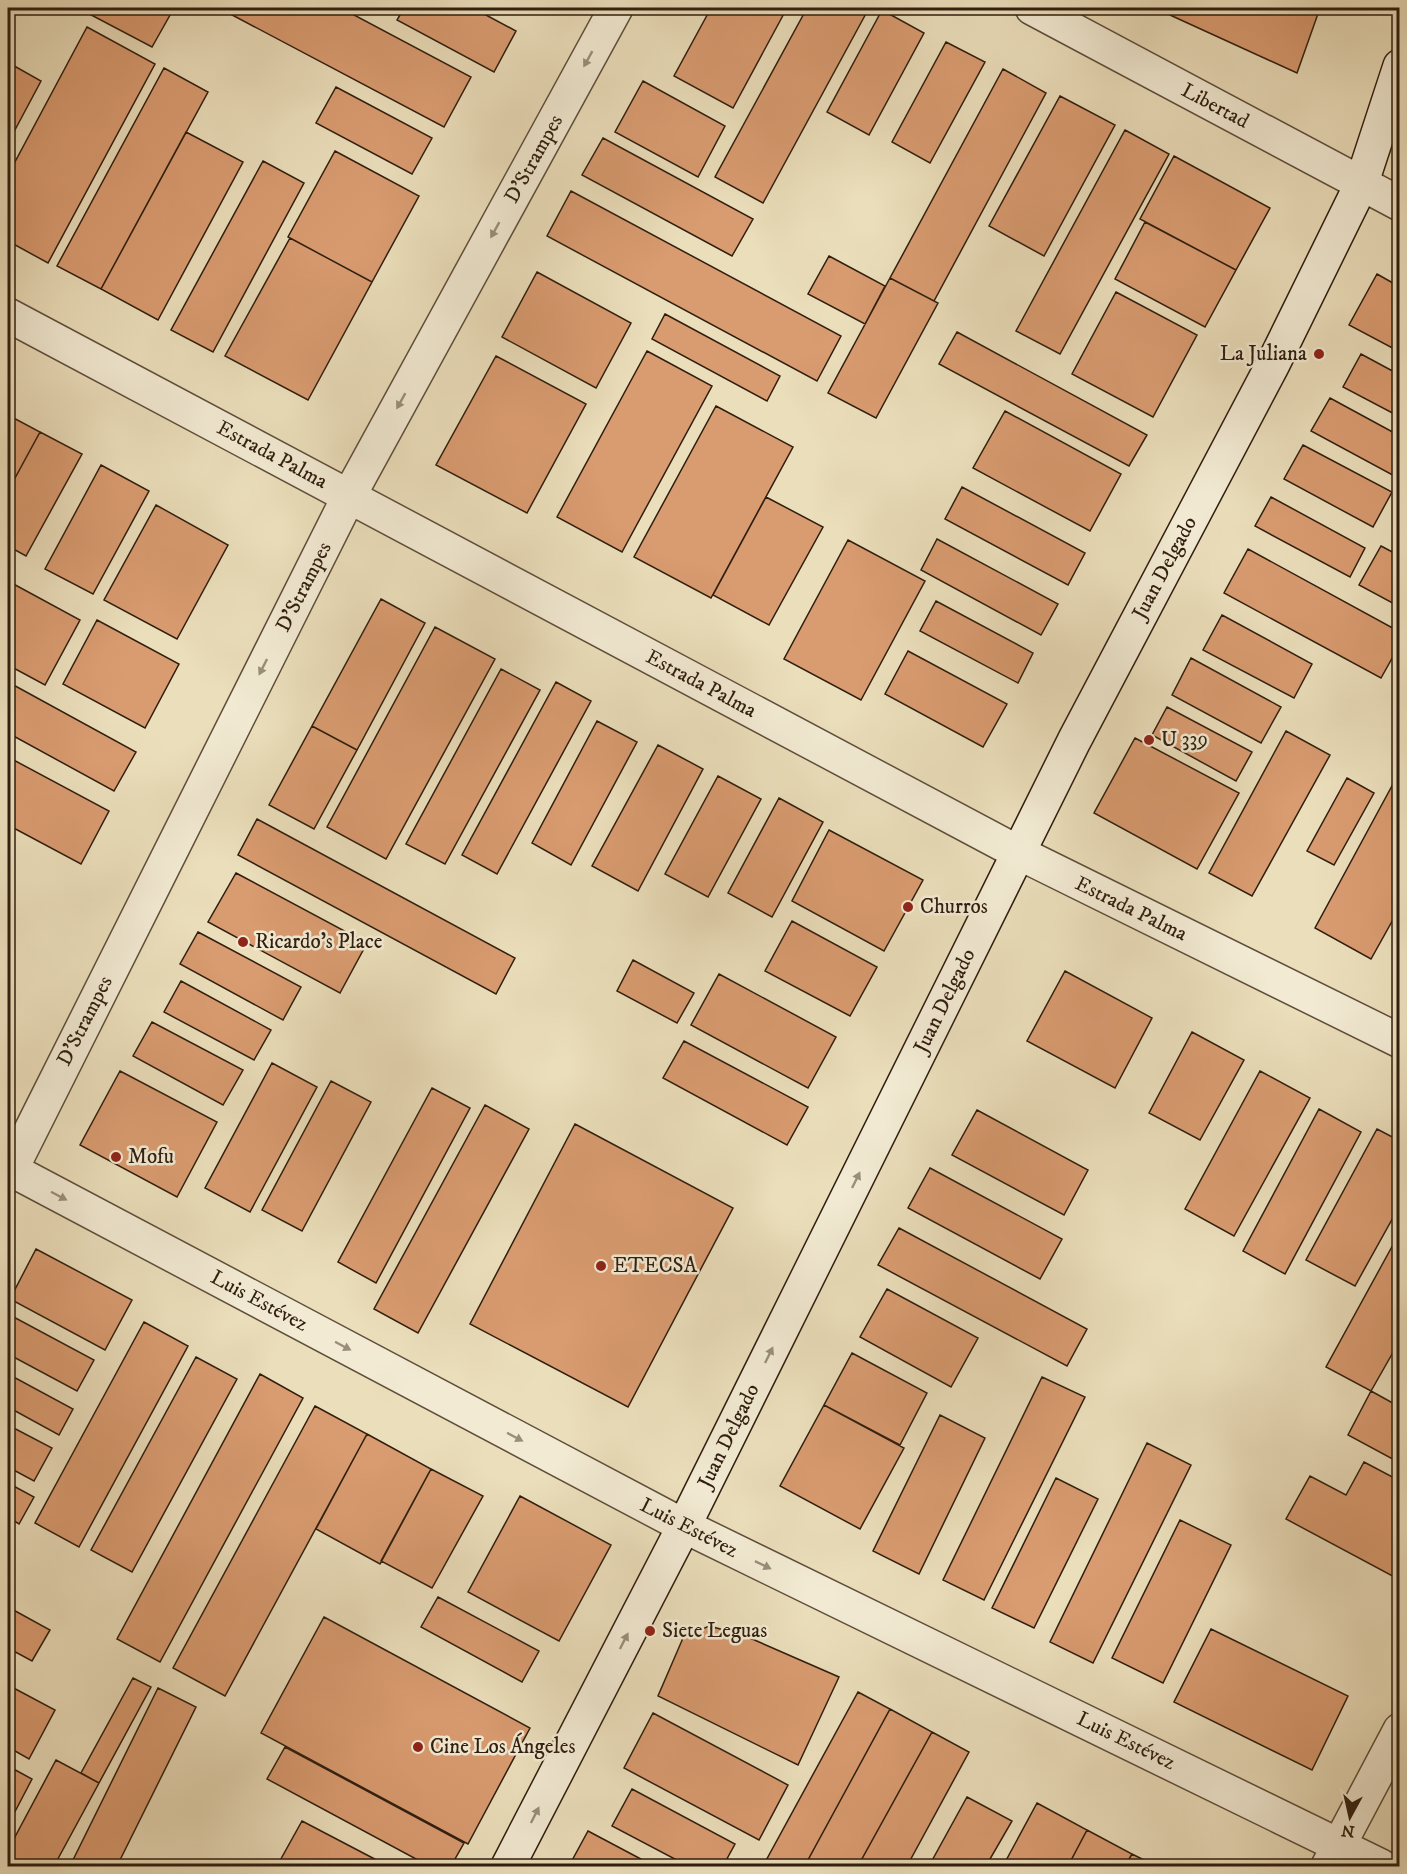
<svg xmlns="http://www.w3.org/2000/svg" width="1407" height="1874" viewBox="0 0 1407 1874" font-family="'IM FELL DW Pica',serif">
<style>
.building{fill:#d99b70;stroke:#2f1e0f;stroke-width:1.5}
.lines{fill:none;stroke-linecap:round;stroke-linejoin:round}
.street-casing{stroke:#5e4e3a;stroke-width:36}
.secondary-casing{stroke:#2f1e0f;stroke-width:36}
.street{stroke:#f2ead3;stroke-width:33}
.secondary{stroke:#f2ead3;stroke-width:33}
.oneway{fill:#9a8e7b}
.poi-dot{fill:#8f2418;stroke:#f2ead3;stroke-width:2}
.labels{text-anchor:middle;dominant-baseline:central;stroke-width:5;stroke-linejoin:round;paint-order:stroke}
.street-label{font-size:21px;fill:#2f1e0f;stroke:#f2ead3}
.poi-label{font-size:21px;fill:#2f1e0f;stroke:#f2ead3;text-anchor:start}
</style>
<rect width="100%" height="100%" fill="#ebdebb"/>
<filter id="stains"><feTurbulence type="fractalNoise" baseFrequency=".00333" numOctaves="4"/><feColorMatrix values="0 0 0 0 .2 0 0 0 0 .09 0 0 0 0 .02 0 0 0 .5 -.17"/></filter>
<radialGradient id="worn" r=".72"><stop offset=".6" stop-color="#630" stop-opacity="0"/><stop offset="1" stop-color="#630" stop-opacity=".3"/></radialGradient>
<path class="building" d="M 78,8 L 174,8 L 152,47 Z
M 219,8 L 341,8 L 471,77 L 444,127 Z
M 404,8 L 473,8 L 516,31 L 494,72 L 397,20 Z
M 711,8 L 787,8 L 733,108 L 674,76 Z
M 807,8 L 869,8 L 763,203 L 715,177 Z
M 1172,8 L 1320,8 L 1297,73 L 1170,15 Z
M 882,10 L 924,33 L 869,135 L 827,112 Z
M 87,27 L 155,64 L 48,263 L 8,241 L 8,175 Z
M 946,42 L 985,62 L 930,163 L 892,142 Z
M 9,63 L 41,81 L 8,143 L 8,65 Z
M 164,68 L 208,92 L 101,289 L 57,266 Z
M 1003,69 L 1046,93 L 934,301 L 890,278 Z
M 643,81 L 725,126 L 698,177 L 615,132 Z
M 336,87 L 432,138 L 412,174 L 316,123 Z
M 1060,96 L 1115,125 L 1044,256 L 989,226 Z
M 1125,130 L 1169,154 L 1060,354 L 1016,331 Z
M 186,132 L 243,162 L 158,320 L 101,289 Z
M 603,138 L 753,219 L 732,256 L 582,175 Z
M 335,151 L 419,196 L 372,282 L 288,237 Z
M 1174,156 L 1270,208 L 1236,270 L 1140,219 Z
M 263,161 L 304,183 L 213,352 L 171,330 Z
M 571,191 L 841,336 L 817,381 L 547,236 Z
M 1145,222 L 1236,270 L 1205,327 L 1115,279 Z
M 290,238 L 372,282 L 308,400 L 225,356 Z
M 829,256 L 885,286 L 865,324 L 808,294 Z
M 537,272 L 631,323 L 596,388 L 502,337 Z
M 1377,274 L 1400,287 L 1400,352 L 1349,325 Z
M 890,278 L 938,303 L 876,418 L 828,393 Z
M 1116,292 L 1197,335 L 1153,417 L 1072,374 Z
M 665,314 L 780,376 L 767,401 L 652,339 Z
M 957,332 L 1147,435 L 1129,466 L 939,364 Z
M 647,351 L 712,386 L 622,552 L 557,517 Z
M 1361,354 L 1400,375 L 1400,417 L 1343,387 Z
M 496,356 L 586,404 L 527,513 L 436,465 Z
M 1330,398 L 1400,436 L 1400,479 L 1311,431 Z
M 716,406 L 793,447 L 711,598 L 634,557 Z
M 1005,411 L 1121,474 L 1090,531 L 973,468 Z
M 8,415 L 40,432 L 8,491 Z
M 40,432 L 82,454 L 26,556 L 8,546 L 8,491 Z
M 1303,445 L 1392,492 L 1373,527 L 1284,479 Z
M 101,465 L 149,491 L 93,594 L 45,569 Z
M 962,487 L 1085,553 L 1068,585 L 945,519 Z
M 766,497 L 823,527 L 769,625 L 713,595 Z
M 1271,497 L 1365,548 L 1350,577 L 1255,526 Z
M 156,505 L 228,545 L 177,639 L 104,600 Z
M 937,539 L 1058,604 L 1041,635 L 921,570 Z
M 848,540 L 925,581 L 861,700 L 784,659 Z
M 1381,546 L 1400,556 L 1400,607 L 1359,585 Z
M 1248,549 L 1400,632 L 1400,644 L 1381,678 L 1224,593 Z
M 8,581 L 80,620 L 45,685 L 8,665 Z
M 381,599 L 425,623 L 357,750 L 312,726 Z
M 936,601 L 1033,653 L 1018,683 L 920,631 Z
M 1222,615 L 1312,664 L 1294,698 L 1203,650 Z
M 97,620 L 179,664 L 145,728 L 63,684 Z
M 435,627 L 495,659 L 386,859 L 327,827 Z
M 908,651 L 1007,704 L 983,747 L 885,694 Z
M 1191,658 L 1281,707 L 1261,743 L 1172,695 Z
M 501,669 L 540,690 L 445,864 L 406,844 Z
M 8,682 L 136,752 L 114,791 L 8,733 Z
M 556,682 L 591,701 L 497,874 L 462,855 Z
M 1167,707 L 1252,752 L 1236,781 L 1152,735 Z
M 597,721 L 637,742 L 571,865 L 532,843 Z
M 312,726 L 357,750 L 314,829 L 269,805 Z
M 1286,731 L 1330,755 L 1252,896 L 1209,873 Z
M 1135,738 L 1239,793 L 1197,869 L 1094,813 Z
M 658,745 L 703,769 L 638,891 L 592,866 Z
M 8,757 L 109,811 L 81,864 L 8,825 Z
M 718,776 L 761,799 L 708,897 L 665,874 Z
M 1347,778 L 1374,793 L 1334,865 L 1307,851 Z
M 1393,784 L 1400,788 L 1400,907 L 1371,959 L 1315,928 Z
M 779,798 L 823,822 L 772,917 L 728,893 Z
M 257,819 L 515,958 L 496,994 L 238,855 Z
M 829,830 L 923,880 L 884,951 L 792,901 Z
M 236,873 L 367,943 L 340,993 L 208,922 Z
M 792,921 L 877,967 L 850,1016 L 765,971 Z
M 198,932 L 301,987 L 283,1020 L 180,964 Z
M 633,960 L 694,993 L 677,1023 L 617,991 Z
M 1065,971 L 1152,1018 L 1115,1088 L 1027,1041 Z
M 719,974 L 836,1037 L 808,1088 L 691,1025 Z
M 181,981 L 271,1030 L 254,1060 L 164,1012 Z
M 152,1022 L 243,1070 L 223,1105 L 133,1056 Z
M 1192,1032 L 1244,1060 L 1200,1140 L 1149,1113 Z
M 684,1041 L 808,1107 L 787,1145 L 663,1078 Z
M 272,1063 L 317,1087 L 250,1212 L 205,1188 Z
M 120,1071 L 217,1122 L 177,1197 L 80,1145 Z
M 1260,1071 L 1310,1098 L 1234,1236 L 1185,1209 Z
M 331,1081 L 371,1102 L 302,1231 L 262,1210 Z
M 432,1088 L 470,1108 L 376,1283 L 338,1262 Z
M 485,1105 L 529,1129 L 418,1333 L 374,1309 Z
M 1319,1109 L 1361,1132 L 1285,1274 L 1243,1251 Z
M 977,1110 L 1088,1170 L 1064,1215 L 952,1155 Z
M 575,1124 L 733,1208 L 628,1407 L 470,1324 Z
M 1377,1129 L 1400,1141 L 1400,1205 L 1355,1286 L 1306,1260 Z
M 930,1168 L 1062,1239 L 1040,1279 L 908,1208 Z
M 899,1228 L 1087,1329 L 1067,1366 L 878,1265 Z
M 1400,1232 L 1400,1340 L 1371,1391 L 1326,1367 Z
M 36,1249 L 132,1300 L 105,1350 L 10,1299 Z
M 887,1289 L 978,1338 L 951,1387 L 860,1337 Z
M 8,1314 L 94,1360 L 77,1391 L 8,1354 Z
M 144,1322 L 188,1346 L 79,1547 L 35,1523 Z
M 852,1353 L 927,1393 L 900,1445 L 824,1405 Z
M 196,1357 L 237,1379 L 132,1572 L 91,1550 Z
M 8,1374 L 73,1409 L 59,1435 L 8,1407 Z
M 260,1374 L 303,1398 L 160,1662 L 117,1639 Z
M 1042,1377 L 1085,1397 L 984,1600 L 943,1580 Z
M 1371,1391 L 1400,1407 L 1400,1463 L 1348,1435 Z
M 824,1405 L 904,1448 L 860,1529 L 780,1486 Z
M 315,1406 L 367,1434 L 225,1696 L 173,1668 Z
M 940,1415 L 985,1438 L 919,1574 L 873,1551 Z
M 8,1425 L 52,1448 L 34,1481 L 8,1467 Z
M 367,1434 L 431,1469 L 380,1564 L 316,1529 Z
M 1147,1443 L 1191,1465 L 1093,1663 L 1050,1642 Z
M 1364,1462 L 1400,1481 L 1400,1580 L 1286,1519 L 1310,1476 L 1346,1495 Z
M 431,1469 L 483,1496 L 432,1588 L 381,1561 Z
M 1056,1478 L 1098,1499 L 1034,1628 L 992,1608 Z
M 8,1483 L 34,1497 L 19,1524 L 8,1517 Z
M 520,1496 L 611,1545 L 559,1641 L 468,1592 Z
M 1180,1520 L 1231,1545 L 1163,1683 L 1112,1658 Z
M 438,1597 L 539,1651 L 522,1682 L 421,1627 Z
M 8,1607 L 50,1630 L 32,1661 L 8,1648 Z
M 324,1617 L 530,1728 L 468,1844 L 261,1733 Z
M 709,1626 L 743,1635 L 839,1677 L 798,1765 L 658,1696 L 683,1638 Z
M 1211,1629 L 1348,1696 L 1312,1770 L 1174,1702 Z
M 133,1678 L 151,1687 L 99,1783 L 81,1773 Z
M 8,1685 L 55,1710 L 29,1759 L 8,1747 Z
M 158,1688 L 196,1707 L 117,1866 L 70,1866 Z
M 858,1692 L 890,1709 L 808,1860 L 805,1866 L 763,1866 Z
M 890,1709 L 932,1732 L 858,1866 L 821,1866 L 808,1860 Z
M 653,1713 L 788,1785 L 759,1840 L 624,1768 Z
M 932,1732 L 969,1752 L 907,1866 L 858,1866 Z
M 285,1747 L 464,1843 L 451,1866 L 429,1866 L 267,1779 Z
M 56,1760 L 99,1783 L 54,1866 L 8,1866 L 8,1850 Z
M 8,1766 L 32,1779 L 8,1825 Z
M 632,1789 L 735,1844 L 723,1866 L 688,1866 L 612,1826 Z
M 967,1797 L 1012,1821 L 986,1866 L 929,1866 Z
M 1037,1803 L 1087,1830 L 1068,1866 L 1003,1866 Z
M 302,1821 L 388,1866 L 277,1866 Z
M 1087,1830 L 1132,1854 L 1125,1866 L 1068,1866 Z
M 588,1831 L 654,1866 L 569,1866 Z
M 1132,1854 L 1156,1866 L 1125,1866 Z"/>
<g class="lines">
<defs>
<path id="street" d="M 1032,8 L 1400,204
M 8,315 L 1019,853 L 1400,1041
M 8,1168 L 684,1526 L 1381,1866
M 8,1176 L 349,496 L 616,8
M 1328,1866 L 1400,1730"/>
<path id="secondary" d="M 508,1866 L 684,1526 L 1074,741 L 1273,364 L 1361,185 L 1400,66"/>
</defs>
<use href="#street" class="street-casing"/>
<use href="#secondary" class="secondary-casing"/>
<use href="#street" class="street"/>
<use href="#secondary" class="secondary"/>
</g>
<defs><path id="oneway-solid" d="M-6-.8H1V-3.2L6.5 0L1 3.2V.8H-6Z" transform="scale(1.5)"/></defs>
<g class="oneway">
<use href="#oneway-solid" transform="translate(588 59) rotate(119)"/>
<use href="#oneway-solid" transform="translate(495 230) rotate(119)"/>
<use href="#oneway-solid" transform="translate(401 401) rotate(119)"/>
<use href="#oneway-solid" transform="translate(263 667) rotate(117)"/>
<use href="#oneway-solid" transform="translate(856 1180) rotate(-64)"/>
<use href="#oneway-solid" transform="translate(59 1196) rotate(28)"/>
<use href="#oneway-solid" transform="translate(343 1346) rotate(28)"/>
<use href="#oneway-solid" transform="translate(769 1355) rotate(-64)"/>
<use href="#oneway-solid" transform="translate(515 1437) rotate(28)"/>
<use href="#oneway-solid" transform="translate(763 1565) rotate(26)"/>
<use href="#oneway-solid" transform="translate(624 1641) rotate(-63)"/>
<use href="#oneway-solid" transform="translate(535 1815) rotate(-63)"/>
</g>
<g class="poi-dot">
<circle cx="1319" cy="354" r="6"/>
<circle cx="1149" cy="740" r="6"/>
<circle cx="908" cy="907" r="6"/>
<circle cx="243" cy="942" r="6"/>
<circle cx="116" cy="1157" r="6"/>
<circle cx="601" cy="1266" r="6"/>
<circle cx="650" cy="1631" r="6"/>
<circle cx="418" cy="1747" r="6"/>
</g>
<g class="labels">
<g class="street-label">
<text transform="translate(1215 106) rotate(28)">Libertad</text>
<text transform="translate(534 159) rotate(-61)">D'Strampes</text>
<text transform="translate(272 455) rotate(28)">Estrada Palma</text>
<text transform="translate(1165 568) rotate(-62)">Juan Delgado</text>
<text transform="translate(304 587) rotate(-63)">D'Strampes</text>
<text transform="translate(701 684) rotate(28)">Estrada Palma</text>
<text transform="translate(1131 909) rotate(26)">Estrada Palma</text>
<text transform="translate(945 1001) rotate(-64)">Juan Delgado</text>
<text transform="translate(85 1021) rotate(-63)">D'Strampes</text>
<text transform="translate(259 1301) rotate(28)">Luis Estévez</text>
<text transform="translate(729 1436) rotate(-64)">Juan Delgado</text>
<text transform="translate(689 1528) rotate(27)">Luis Estévez</text>
<text transform="translate(1126 1741) rotate(26)">Luis Estévez</text>
</g>
<g class="poi-label">
<text x="1307" y="354" text-anchor="end">La Juliana</text>
<text x="1161" y="740">U 339</text>
<text x="920" y="907">Churros</text>
<text x="255" y="942">Ricardo's Place</text>
<text x="128" y="1157">Mofu</text>
<text x="613" y="1266">ETECSA</text>
<text x="662" y="1631">Siete Leguas</text>
<text x="430" y="1747">Cine Los Ángeles</text>
</g>
</g>
<rect width="1407" height="1874" fill="none" stroke="#ebdebb" stroke-width="30"/>
<rect x="9" y="9" width="1389" height="1856" fill="none" stroke="#2f1e0f" stroke-width="3"/>
<rect x="15" y="15" width="1377" height="1844" fill="none" stroke="#2f1e0f" stroke-width="1.5"/>
<g transform="translate(1350 1817) rotate(188)" stroke="#f2ead3" stroke-width="4.5" paint-order="stroke">
<path d="M0-4.5L10 22L0 15L-10 22Z" fill="#2f1e0f"/>
<text y="-9" font-size="16" font-weight="bold" text-anchor="middle" fill="#2f1e0f">N</text>
</g>
<rect width="100%" height="100%" filter="url(#stains)"/>
<rect width="100%" height="100%" fill="url(#worn)"/>
</svg>
